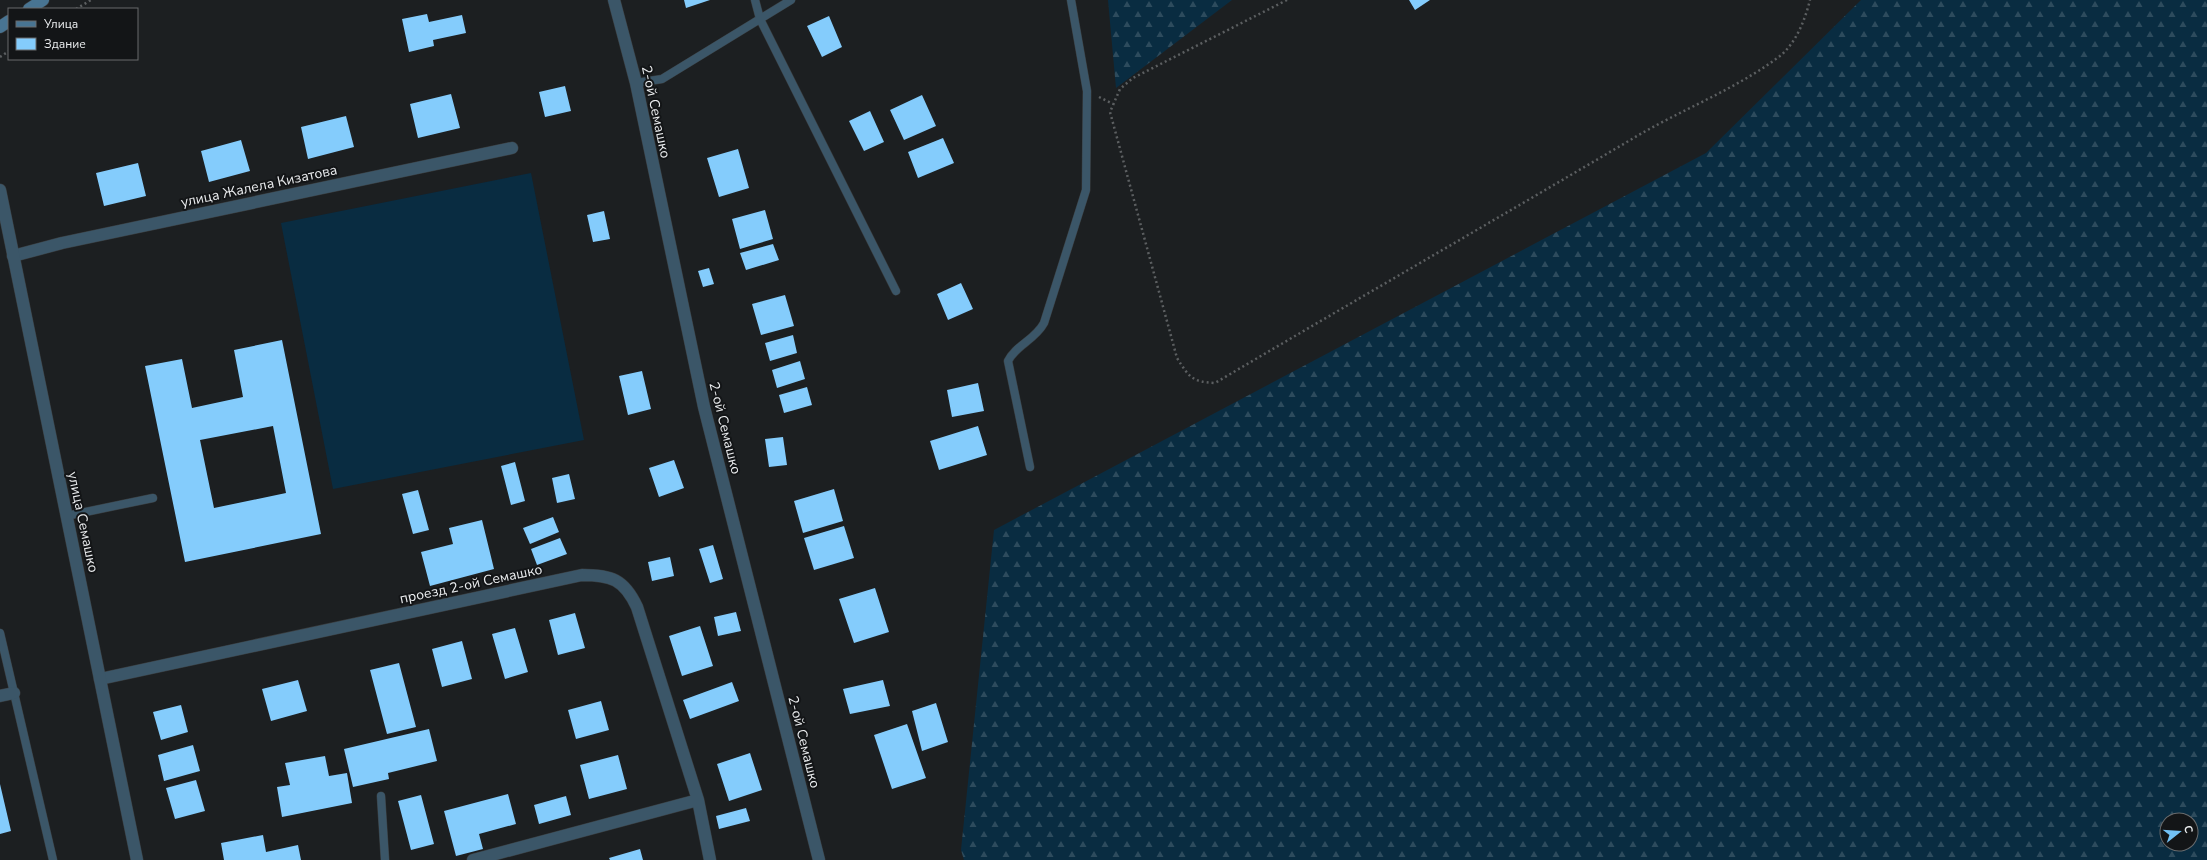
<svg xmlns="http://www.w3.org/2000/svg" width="2207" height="860" viewBox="0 0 2207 860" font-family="'Nunito Sans',sans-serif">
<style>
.forest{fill:url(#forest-firs);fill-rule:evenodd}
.pitch{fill:#092c41}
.building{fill:#84ccfc;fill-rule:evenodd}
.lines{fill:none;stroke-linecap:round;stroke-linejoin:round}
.service-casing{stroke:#393c3e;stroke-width:9}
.minor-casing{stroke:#393c3e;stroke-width:13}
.tertiary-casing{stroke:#393c3e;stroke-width:13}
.secondary-casing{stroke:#393c3e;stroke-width:13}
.path{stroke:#5c5f61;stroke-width:2.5;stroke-dasharray:2 3;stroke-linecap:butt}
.service{stroke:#3b5668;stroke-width:8}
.minor{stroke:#3b5668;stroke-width:12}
.tertiary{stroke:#3b5668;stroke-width:12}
.secondary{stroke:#487492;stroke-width:12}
.labels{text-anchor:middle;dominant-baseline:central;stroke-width:4;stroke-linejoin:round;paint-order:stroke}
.street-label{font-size:14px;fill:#ebedef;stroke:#131517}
</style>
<defs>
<pattern id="forest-firs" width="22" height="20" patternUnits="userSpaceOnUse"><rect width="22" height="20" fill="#092c41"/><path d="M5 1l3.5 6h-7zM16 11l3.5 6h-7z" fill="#2d4b5d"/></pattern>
</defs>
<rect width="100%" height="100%" fill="#1c1f21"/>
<path class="forest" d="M 1108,0 L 1232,0 L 1116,88 Z
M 1861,0 L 2207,0 L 2207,860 L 964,860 L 961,850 L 994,530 L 1706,153 ZM 2167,820 L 2191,820 L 2191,844 L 2167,844 Z"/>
<path class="pitch" d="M 531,173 L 584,440 L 333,489 L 281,223 Z"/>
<path class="building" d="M 684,0 L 710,0 L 686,8 Z
M 1409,0 L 1430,0 L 1415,10 Z
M 427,14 L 429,22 L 462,15 L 466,33 L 433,40 L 434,46 L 409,52 L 402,19 Z
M 829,16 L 842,47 L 822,57 L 807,26 Z
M 565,86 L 571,111 L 545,117 L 539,92 Z
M 451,94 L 460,128 L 418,138 L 410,104 Z
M 922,95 L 936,126 L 904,140 L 890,110 Z
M 870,111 L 884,142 L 864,151 L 849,121 Z
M 346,116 L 354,147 L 308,159 L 301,127 Z
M 943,138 L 954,163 L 918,178 L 908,152 Z
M 241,140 L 250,171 L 209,182 L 201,151 Z
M 738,149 L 749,188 L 719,197 L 707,158 Z
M 138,163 L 146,196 L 104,206 L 96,173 Z
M 765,210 L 773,239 L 740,249 L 732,219 Z
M 604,211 L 610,239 L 593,242 L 587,215 Z
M 773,244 L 779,260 L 746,270 L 740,253 Z
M 709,268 L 714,284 L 703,287 L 698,271 Z
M 961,283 L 973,309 L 948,320 L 937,294 Z
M 785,295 L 794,326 L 761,335 L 752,304 Z
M 793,335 L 797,353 L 770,361 L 765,343 Z
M 282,340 L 321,534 L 185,562 L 145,366 L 182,359 L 192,408 L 243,397 L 234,350 ZM 273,426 L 286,493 L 214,508 L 200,440 Z
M 800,361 L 805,379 L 777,388 L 772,370 Z
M 642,371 L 651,409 L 628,415 L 619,376 Z
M 978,383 L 984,411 L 952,417 L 947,390 Z
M 807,387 L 812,405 L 784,413 L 779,395 Z
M 978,426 L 987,455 L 939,470 L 930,441 Z
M 783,437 L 787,465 L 769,467 L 765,439 Z
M 674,460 L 684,488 L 659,497 L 649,468 Z
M 515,462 L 525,501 L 511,505 L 501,466 Z
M 569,474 L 575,499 L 557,503 L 552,478 Z
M 834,489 L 843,521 L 803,533 L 794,501 Z
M 418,490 L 429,530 L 413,534 L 402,494 Z
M 553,517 L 559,532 L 530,544 L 523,528 Z
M 482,520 L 494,569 L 430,586 L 421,552 L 453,544 L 449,528 Z
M 844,526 L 854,558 L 814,570 L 804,538 Z
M 560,538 L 567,554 L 537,565 L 531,549 Z
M 713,545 L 723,579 L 710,583 L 699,549 Z
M 670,557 L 674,576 L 652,581 L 648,562 Z
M 875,588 L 889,632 L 854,643 L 839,599 Z
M 736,612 L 741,631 L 718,636 L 714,617 Z
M 575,613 L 585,648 L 558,655 L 549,620 Z
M 700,626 L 713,666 L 682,676 L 669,636 Z
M 515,628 L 528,672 L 505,679 L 492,634 Z
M 462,641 L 472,679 L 442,687 L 432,649 Z
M 399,663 L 416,727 L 387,734 L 370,670 Z
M 298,680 L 307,711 L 271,721 L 262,689 Z
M 883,680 L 890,706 L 850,714 L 843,689 Z
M 732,682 L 739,701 L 690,719 L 683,700 Z
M 601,701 L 609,730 L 576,739 L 568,710 Z
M 936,703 L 948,742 L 922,751 L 912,711 Z
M 181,705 L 188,732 L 161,740 L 153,712 Z
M 907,724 L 926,778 L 892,789 L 874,735 Z
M 429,729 L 437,761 L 388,773 L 389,779 L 353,787 L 344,749 Z
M 193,745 L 200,771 L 164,781 L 158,755 Z
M 750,753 L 762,790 L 729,801 L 717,764 Z
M 618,755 L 627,789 L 589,799 L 580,765 Z
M 325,756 L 329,776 L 347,773 L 352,803 L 282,817 L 277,787 L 290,785 L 285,763 Z
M 196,780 L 205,811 L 175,819 L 166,788 Z
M 0,784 L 11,831 L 0,834 Z
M 508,794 L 516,824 L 479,834 L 483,849 L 456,856 L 444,811 Z
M 421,795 L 434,844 L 411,850 L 398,801 Z
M 566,796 L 571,815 L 539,824 L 534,805 Z
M 746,808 L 750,821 L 719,829 L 716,816 Z
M 263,835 L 266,852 L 298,845 L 301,860 L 224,860 L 221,843 Z
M 640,849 L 643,860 L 610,860 L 609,858 Z"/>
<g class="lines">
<defs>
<path id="service" d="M 755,0 L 760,19 L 896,291
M 636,83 L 662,79 L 791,0
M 1030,467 L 1008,361 C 1016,345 1035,340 1044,323 L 1086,190 L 1087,91 L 1071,0
M 66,516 L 153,498
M 0,633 L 53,860
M 381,796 L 385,860"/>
<path id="minor" d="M 614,0 L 636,83 L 704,407 L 819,860
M 13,256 L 62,243 L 512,148
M 100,679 L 582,575 C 611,575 624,579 637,607 L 698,800 L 710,860
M 0,696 L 14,693
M 473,860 L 698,800"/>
<path id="tertiary" d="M 0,190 L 137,860"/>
<path id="secondary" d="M 29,9 L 43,0
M 0,27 L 9,21"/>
</defs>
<use href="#service" class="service-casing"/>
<use href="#minor" class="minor-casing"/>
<use href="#tertiary" class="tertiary-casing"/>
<use href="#secondary" class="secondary-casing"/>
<path class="path" d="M 1287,0 L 1133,78 L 1120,89 L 1110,112 L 1177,358 C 1189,377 1192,382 1215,383 C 1354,301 1493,221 1632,139 C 1680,110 1735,90 1780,56 C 1796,43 1805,20 1810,0
M 76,9 L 91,0
M 0,57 L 9,51
M 1099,97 L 1113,104"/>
<use href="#service" class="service"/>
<use href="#minor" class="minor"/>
<use href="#tertiary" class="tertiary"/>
<use href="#secondary" class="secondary"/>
</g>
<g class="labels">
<g class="street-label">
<text transform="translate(656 112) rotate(78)">2-ой Семашко</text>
<text transform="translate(259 186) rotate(-12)">улица Жалела Кизатова</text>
<text transform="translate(725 428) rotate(76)">2-ой Семашко</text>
<text transform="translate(83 522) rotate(78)">улица Семашко</text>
<text transform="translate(471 584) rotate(-12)">проезд 2-ой Семашко</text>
<text transform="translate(804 742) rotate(76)">2-ой Семашко</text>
</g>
</g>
<rect x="8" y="8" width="130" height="52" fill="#131517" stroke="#696b6d"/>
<rect x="16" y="21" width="20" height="6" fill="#487492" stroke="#696b6d"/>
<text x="44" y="28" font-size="12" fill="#ebedef">Улица</text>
<rect x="16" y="38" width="20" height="12" fill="#84ccfc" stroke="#696b6d"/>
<text x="44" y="48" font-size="12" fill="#ebedef">Здание</text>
<g transform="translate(2179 832) rotate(73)"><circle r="19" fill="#131517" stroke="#696b6d"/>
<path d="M0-3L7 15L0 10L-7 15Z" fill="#72c1f5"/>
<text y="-6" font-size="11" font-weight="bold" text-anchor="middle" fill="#ebedef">С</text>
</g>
</svg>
